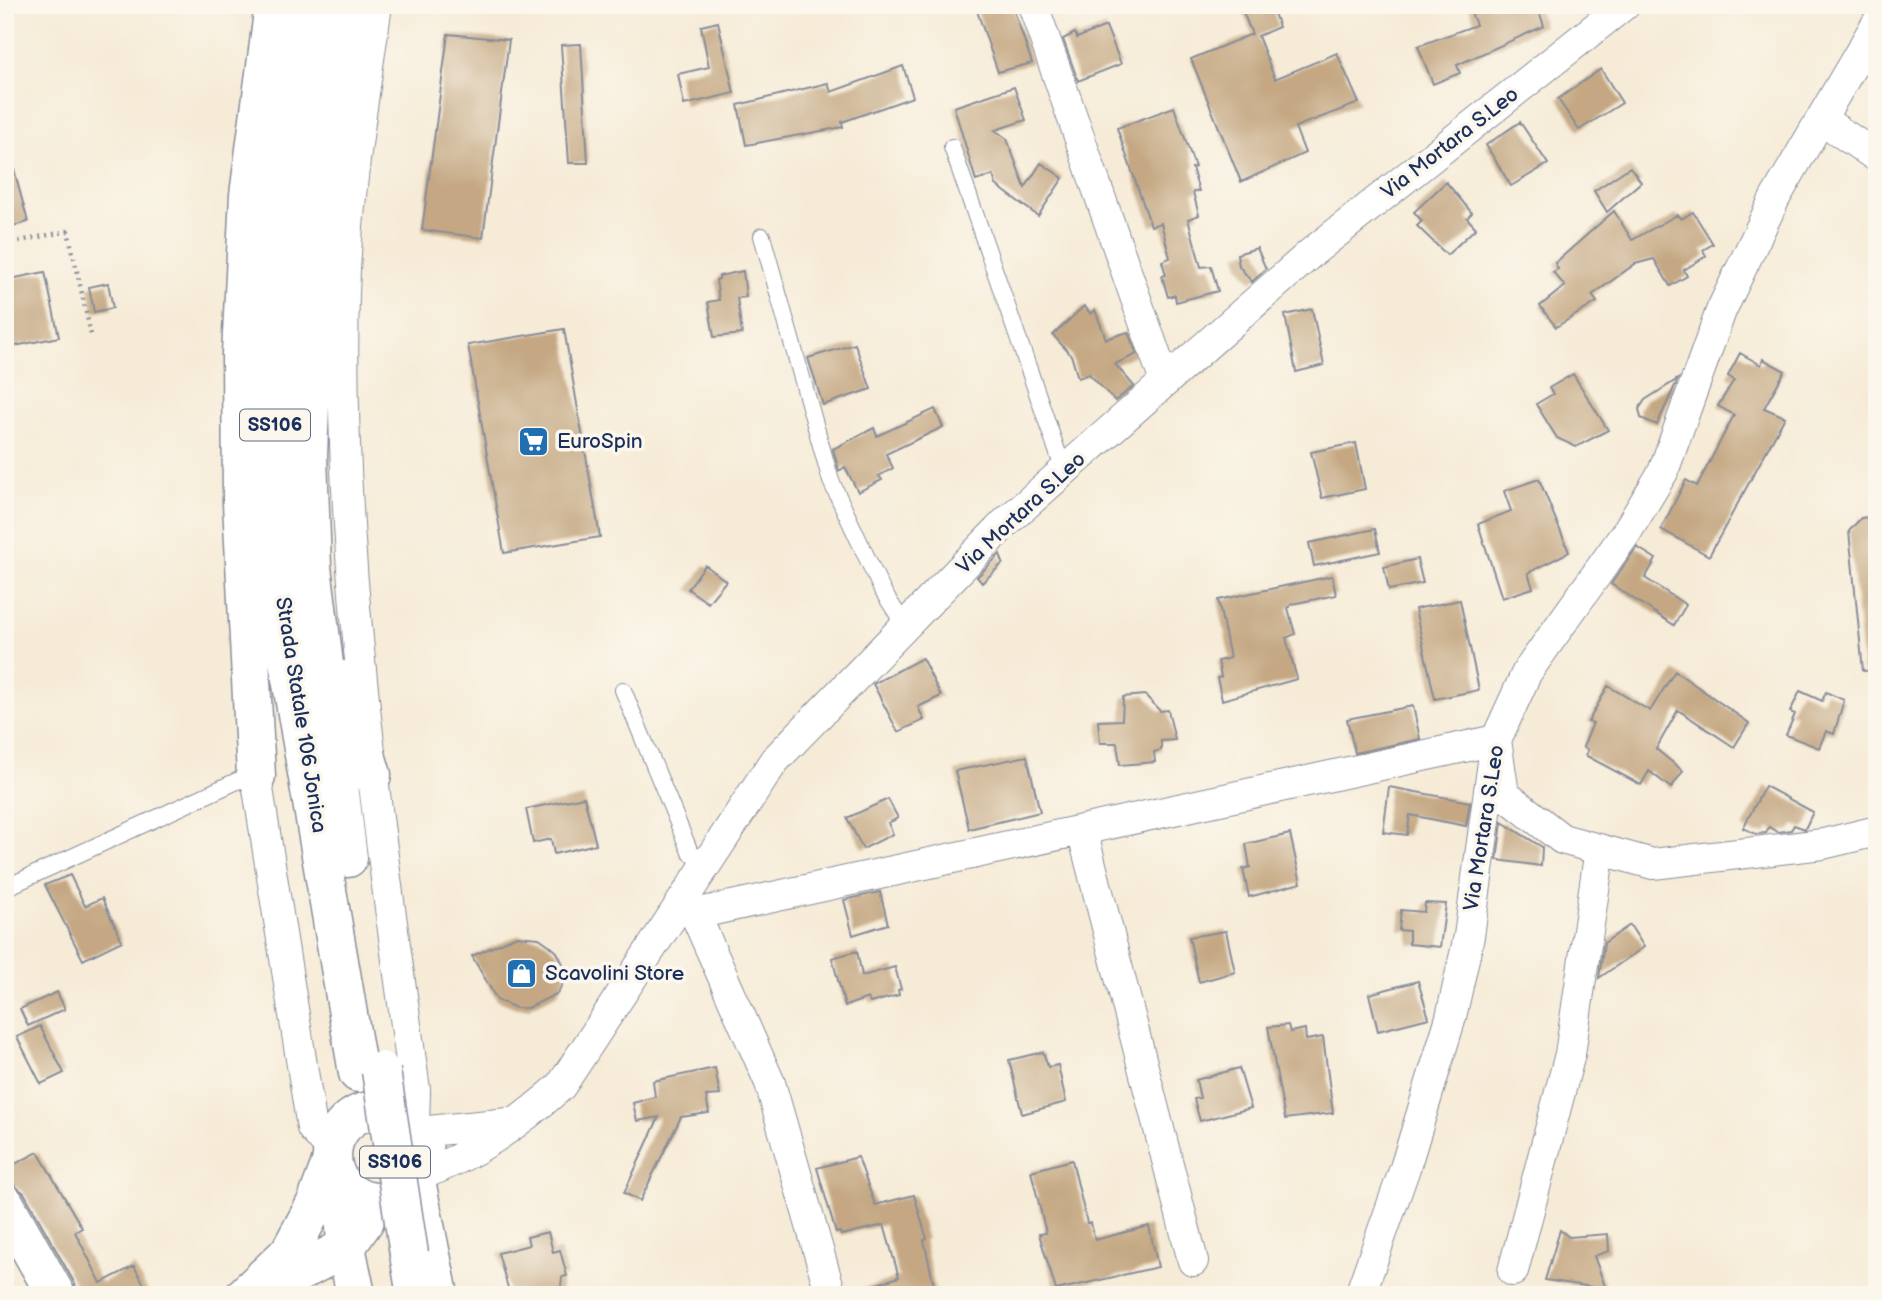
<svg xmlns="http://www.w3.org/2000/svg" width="1882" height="1300" viewBox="0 0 1882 1300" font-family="'Balsamiq Sans',sans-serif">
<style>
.building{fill:#c5a883}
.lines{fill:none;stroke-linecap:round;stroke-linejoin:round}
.lane-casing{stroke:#888d9a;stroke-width:18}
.street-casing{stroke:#888d9a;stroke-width:32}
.secondary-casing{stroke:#888d9a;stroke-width:41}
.primary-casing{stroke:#888d9a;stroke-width:41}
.highway-casing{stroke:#888d9a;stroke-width:41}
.path{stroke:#888d9a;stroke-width:4.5;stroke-dasharray:2 5;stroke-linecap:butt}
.lane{stroke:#fff;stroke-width:16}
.street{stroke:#fff;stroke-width:30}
.secondary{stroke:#fff;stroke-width:38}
.primary{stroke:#fff;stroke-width:38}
.highway{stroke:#fff;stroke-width:38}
.highway-bridge-casing{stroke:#888d9a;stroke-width:41;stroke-linecap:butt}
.highway-bridge{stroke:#fff;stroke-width:38}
.labels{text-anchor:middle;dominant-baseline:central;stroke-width:7;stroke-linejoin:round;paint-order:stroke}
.shield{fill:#fbf7ec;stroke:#5e6b89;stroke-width:2}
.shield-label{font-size:19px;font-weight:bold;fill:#1b2f5e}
.street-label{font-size:21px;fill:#1b2f5e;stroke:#fbf7ec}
.poi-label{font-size:21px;fill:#1b2f5e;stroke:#fbf7ec;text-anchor:start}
</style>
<rect width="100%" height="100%" fill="#fbf7ec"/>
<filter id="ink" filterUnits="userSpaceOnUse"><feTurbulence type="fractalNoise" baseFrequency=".0143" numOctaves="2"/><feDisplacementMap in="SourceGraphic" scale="14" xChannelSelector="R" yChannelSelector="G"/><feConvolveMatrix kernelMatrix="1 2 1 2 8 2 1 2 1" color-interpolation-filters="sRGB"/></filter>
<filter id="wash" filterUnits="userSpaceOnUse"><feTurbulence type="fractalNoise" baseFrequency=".00686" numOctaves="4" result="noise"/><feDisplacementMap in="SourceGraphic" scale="28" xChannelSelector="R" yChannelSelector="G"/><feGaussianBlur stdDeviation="1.57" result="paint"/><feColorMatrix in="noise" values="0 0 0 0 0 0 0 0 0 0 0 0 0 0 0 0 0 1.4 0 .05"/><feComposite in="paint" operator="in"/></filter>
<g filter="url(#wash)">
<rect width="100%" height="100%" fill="#f6ebd7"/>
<g id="blocks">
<path class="building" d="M 975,5 L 1012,5 L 1032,63 L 998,72 Z
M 1240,5 L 1271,5 L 1279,27 L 1258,36 L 1275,79 L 1337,53 L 1359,103 L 1295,127 L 1305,153 L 1241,182 L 1191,59 L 1252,34 Z
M 1468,5 L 1537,5 L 1544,26 L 1457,65 L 1460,73 L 1433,84 L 1418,46 L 1476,25 Z
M 718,22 L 734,93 L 684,105 L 678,74 L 709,67 L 701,26 Z
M 1106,26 L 1121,64 L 1078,81 L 1063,39 L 1075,33 L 1077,38 Z
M 448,34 L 509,40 L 483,238 L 422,230 Z
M 581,44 L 588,163 L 569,163 L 561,45 Z
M 903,66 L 913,97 L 842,122 L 843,127 L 746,145 L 738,105 L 828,83 L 831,92 Z
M 1601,69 L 1622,103 L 1579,130 L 1558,99 Z
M 1014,87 L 1026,120 L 995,130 L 1007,139 L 1025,188 L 1041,163 L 1063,178 L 1038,216 L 996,185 L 993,175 L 976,181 L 954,107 Z
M 1174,107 L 1195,167 L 1192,168 L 1199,191 L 1193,192 L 1199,215 L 1188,219 L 1201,267 L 1211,266 L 1218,291 L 1176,302 L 1175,295 L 1168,297 L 1162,276 L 1166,275 L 1162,261 L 1170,258 L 1161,223 L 1151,226 L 1117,128 Z
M 1520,122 L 1548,164 L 1511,186 L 1486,145 Z
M 5,162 L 12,162 L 28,222 L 9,227 L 5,212 Z
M 1630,167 L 1641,182 L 1607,212 L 1594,191 Z
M 1446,182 L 1472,213 L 1467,218 L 1476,228 L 1447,255 L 1417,226 L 1422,221 L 1414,212 Z
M 1614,211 L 1632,240 L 1677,215 L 1681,219 L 1693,212 L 1713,244 L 1703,250 L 1706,256 L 1684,270 L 1687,276 L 1670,286 L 1654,259 L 1635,264 L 1592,295 L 1597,302 L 1556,327 L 1540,306 L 1565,286 L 1553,272 L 1558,269 L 1555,263 Z
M 1257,248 L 1266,269 L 1252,282 L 1239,266 L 1237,254 Z
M 743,271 L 746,297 L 737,298 L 742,334 L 714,337 L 708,302 L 719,300 L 716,280 L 719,279 L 719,276 Z
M 45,272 L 59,337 L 5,348 L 5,280 Z
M 108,283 L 113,308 L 94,312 L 89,287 Z
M 1084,306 L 1091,314 L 1095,310 L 1106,339 L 1128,332 L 1137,354 L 1115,364 L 1134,386 L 1115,401 L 1089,374 L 1078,378 L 1071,355 L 1053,335 Z
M 1312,309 L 1324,365 L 1296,372 L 1285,315 Z
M 564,329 L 600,537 L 504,553 L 468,345 Z
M 855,344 L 871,389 L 823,405 L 808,358 Z
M 1740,353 L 1761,365 L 1763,359 L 1785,371 L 1764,408 L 1785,417 L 1709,556 L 1661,529 L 1686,480 L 1697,486 L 1734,415 L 1718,406 L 1734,380 L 1728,376 Z
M 1573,374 L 1608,430 L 1576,447 L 1557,438 L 1536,404 L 1553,394 L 1549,388 Z
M 1678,379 L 1657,425 L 1641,418 L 1639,409 L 1645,400 Z
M 935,409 L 943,427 L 886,454 L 893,468 L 879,476 L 882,480 L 858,492 L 845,467 L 839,471 L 833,449 L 874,428 L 877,436 Z
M 1356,443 L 1365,489 L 1322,498 L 1311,452 Z
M 1539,479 L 1569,552 L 1528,573 L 1533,588 L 1502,598 L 1478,524 L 1511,511 L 1504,491 Z
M 1877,516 L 1877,670 L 1863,671 L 1849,531 L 1861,518 Z
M 1375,529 L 1380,552 L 1314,566 L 1309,543 Z
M 1637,547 L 1656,559 L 1645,578 L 1686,605 L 1674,625 L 1611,584 Z
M 1000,554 L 1003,563 L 982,583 L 977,577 Z
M 1417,559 L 1423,583 L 1389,590 L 1384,567 Z
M 705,565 L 726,581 L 708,603 L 688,589 Z
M 1332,576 L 1336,595 L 1292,604 L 1288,608 L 1295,634 L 1286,638 L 1297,679 L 1222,700 L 1217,678 L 1221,677 L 1218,661 L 1230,658 L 1218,600 Z
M 1460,600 L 1479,690 L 1435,699 L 1415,609 Z
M 922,658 L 941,696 L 918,707 L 924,720 L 898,732 L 873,684 Z
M 1675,671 L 1749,723 L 1734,747 L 1678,710 L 1656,749 L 1683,771 L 1671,788 L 1649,771 L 1641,785 L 1585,755 L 1588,750 L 1583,747 L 1593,723 L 1588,722 L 1608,686 L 1650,711 Z
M 1800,691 L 1822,701 L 1826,692 L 1844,700 L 1834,734 L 1826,731 L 1819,748 L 1786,735 L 1795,714 L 1790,712 Z
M 1145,695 L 1160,711 L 1168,710 L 1175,740 L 1161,741 L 1161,750 L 1154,752 L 1155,762 L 1120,765 L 1117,743 L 1100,743 L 1098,721 L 1122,720 L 1123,697 Z
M 1413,706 L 1420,739 L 1355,753 L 1347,719 Z
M 1027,756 L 1040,812 L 969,829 L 955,771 Z
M 1765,786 L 1813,812 L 1805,829 L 1794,825 L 1791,830 L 1777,832 L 1769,827 L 1766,833 L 1756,834 L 1743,828 Z
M 1389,787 L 1470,802 L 1466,826 L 1410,815 L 1407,835 L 1383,832 Z
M 584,797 L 596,844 L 554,854 L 551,839 L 533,843 L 526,809 Z
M 888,799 L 898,818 L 888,823 L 893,834 L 863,849 L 847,818 Z
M 1502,822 L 1542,847 L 1541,866 L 1497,860 Z
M 1290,834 L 1301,883 L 1249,897 L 1243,869 L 1250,867 L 1246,844 Z
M 70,875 L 85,906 L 102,898 L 122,941 L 83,960 L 45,885 Z
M 880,892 L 888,924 L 853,935 L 844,900 Z
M 1425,903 L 1446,904 L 1440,947 L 1409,944 L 1409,931 L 1399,930 L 1401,910 L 1424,912 Z
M 1630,925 L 1644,947 L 1599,978 L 1604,943 Z
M 1226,931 L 1235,972 L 1199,982 L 1189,937 Z
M 517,936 L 539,938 L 549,945 L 557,952 L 565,968 L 565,979 L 558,993 L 528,1008 L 516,1008 L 497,1000 L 472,956 Z
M 857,951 L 862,976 L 895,967 L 901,989 L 898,990 L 899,995 L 870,1003 L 868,998 L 845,1006 L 832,958 Z
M 1418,981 L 1429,1018 L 1378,1031 L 1369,994 Z
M 57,992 L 65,1009 L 28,1026 L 20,1009 Z
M 1288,1025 L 1290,1032 L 1305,1029 L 1306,1040 L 1323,1037 L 1333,1113 L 1285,1119 L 1268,1027 Z
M 40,1026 L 64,1073 L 41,1084 L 17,1037 Z
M 1043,1052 L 1048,1067 L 1058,1065 L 1066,1102 L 1022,1114 L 1009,1060 Z
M 715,1068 L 720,1095 L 706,1096 L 709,1113 L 681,1117 L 640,1201 L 624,1193 L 659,1117 L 637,1121 L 633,1103 L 655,1097 L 653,1081 Z
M 1239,1068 L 1251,1108 L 1200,1121 L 1194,1099 L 1200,1098 L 1196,1080 Z
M 38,1152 L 82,1228 L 75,1232 L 101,1283 L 134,1266 L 150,1295 L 78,1295 L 75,1284 L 24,1193 L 12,1184 L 5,1172 L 5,1169 Z
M 858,1157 L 875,1205 L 914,1195 L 927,1239 L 924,1240 L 936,1295 L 856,1295 L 855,1291 L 899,1277 L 884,1225 L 841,1235 L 840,1232 L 836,1233 L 817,1168 Z
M 1072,1160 L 1087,1223 L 1091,1223 L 1095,1240 L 1149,1226 L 1158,1267 L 1056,1290 L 1039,1234 L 1046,1233 L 1031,1171 Z
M 1560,1230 L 1569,1237 L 1608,1234 L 1609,1251 L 1594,1256 L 1606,1289 L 1545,1280 Z
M 548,1232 L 553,1252 L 560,1250 L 567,1276 L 562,1277 L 560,1295 L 510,1295 L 498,1253 L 529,1245 L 527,1237 Z"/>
</g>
</g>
<g filter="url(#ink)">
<use href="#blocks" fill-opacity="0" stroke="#888d9a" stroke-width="2"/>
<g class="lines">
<defs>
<path id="lane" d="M 952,147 L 1064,471
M 762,236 L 831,481 L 882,590 L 905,626
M 623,690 L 690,852 L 707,865
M 5,888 L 237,781 L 256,776"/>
<path id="street" d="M 377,5 C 363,101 347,197 344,294 C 337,560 379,826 415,1090 L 414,1127
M 1033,5 L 1165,382
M 1821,119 L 1877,157
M 256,776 L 312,1128 L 332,1150
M 1082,830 L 1193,1261
M 682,904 L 695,914 L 1496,740 L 1504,794 L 1562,839 L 1653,864 L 1823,844 L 1877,831
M 695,914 L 770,1083 L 831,1295
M 418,1132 L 509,1123
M 420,1175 C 474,1156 518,1124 561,1086 L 774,761 L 1005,523 L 1311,253 L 1624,5
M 1513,1271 L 1570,1054 L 1600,849
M 1360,1295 L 1405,1168 L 1451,1017 L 1469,936 L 1496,740 L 1527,672 L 1626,533 L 1663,472 L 1721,311 L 1775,198 L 1877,23"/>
<path id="secondary" d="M332 1156a46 46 0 1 1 92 0a46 46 0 1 1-92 0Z
M 5,1204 L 56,1295
M 268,1289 L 346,1247 L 365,1220
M 245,1295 L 289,1253 L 316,1203 L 332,1160"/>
<path id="primary" d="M 416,1181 L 439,1295
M 343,1186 L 346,1247 L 356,1295"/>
<path id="highway" d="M 310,5 L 294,99 L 283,193 L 274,454 L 283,631 L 358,1073
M 347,5 L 329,102 L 318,197 L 308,456 L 312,567 L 348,858
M 344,680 L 372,775
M 256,776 L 242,503 L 241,354 L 249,195 L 274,5
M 409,1254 L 416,1295"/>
</defs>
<use href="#lane" class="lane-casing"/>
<use href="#street" class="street-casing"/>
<use href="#secondary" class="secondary-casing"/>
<use href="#primary" class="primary-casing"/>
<use href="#highway" class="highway-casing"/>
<path class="path" d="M 5,244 L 68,231 L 92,339"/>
<use href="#lane" class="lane"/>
<use href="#street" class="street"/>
<use href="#secondary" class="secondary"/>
<use href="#primary" class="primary"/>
<use href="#highway" class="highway"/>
<defs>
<path id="highway-bridge" d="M 381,1071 L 409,1254"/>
</defs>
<use href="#highway-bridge" class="highway-bridge-casing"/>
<use href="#highway-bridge" class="highway-bridge"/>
</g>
</g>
<defs>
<symbol id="supermarket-square" viewBox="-11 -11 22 22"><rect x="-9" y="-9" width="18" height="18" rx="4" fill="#1f6fb2" stroke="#fbf7ec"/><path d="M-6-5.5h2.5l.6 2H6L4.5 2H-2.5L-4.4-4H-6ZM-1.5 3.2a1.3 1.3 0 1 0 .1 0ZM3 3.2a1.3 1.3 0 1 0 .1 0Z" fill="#fff"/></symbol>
<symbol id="shop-square" viewBox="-11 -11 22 22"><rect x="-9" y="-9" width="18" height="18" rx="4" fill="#1f6fb2" stroke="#fbf7ec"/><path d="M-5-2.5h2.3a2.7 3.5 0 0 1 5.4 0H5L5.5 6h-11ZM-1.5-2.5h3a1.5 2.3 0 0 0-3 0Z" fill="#fff"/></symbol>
</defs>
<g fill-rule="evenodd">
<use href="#supermarket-square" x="516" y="424" width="35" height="35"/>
<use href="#shop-square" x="504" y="956" width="35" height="35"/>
</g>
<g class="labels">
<g class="shield">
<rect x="240" y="409.5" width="70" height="31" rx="5"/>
<rect x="360" y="1146.5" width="70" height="31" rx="5"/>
</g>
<g class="shield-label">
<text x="275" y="425">SS106</text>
<text x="395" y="1162">SS106</text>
</g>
<g class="street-label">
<text transform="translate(1450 143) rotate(-38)">Via Mortara S.Leo</text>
<text transform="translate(1021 513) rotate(-43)">Via Mortara S.Leo</text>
<text transform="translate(301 715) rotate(81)">Strada Statale 106 Jonica</text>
<text transform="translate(1484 828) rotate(-81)">Via Mortara S.Leo</text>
</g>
<g class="poi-label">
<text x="557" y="441">EuroSpin</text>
<text x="545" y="973">Scavolini Store</text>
</g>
</g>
<rect width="1882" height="1300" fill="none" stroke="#fbf7ec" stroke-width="28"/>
</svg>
